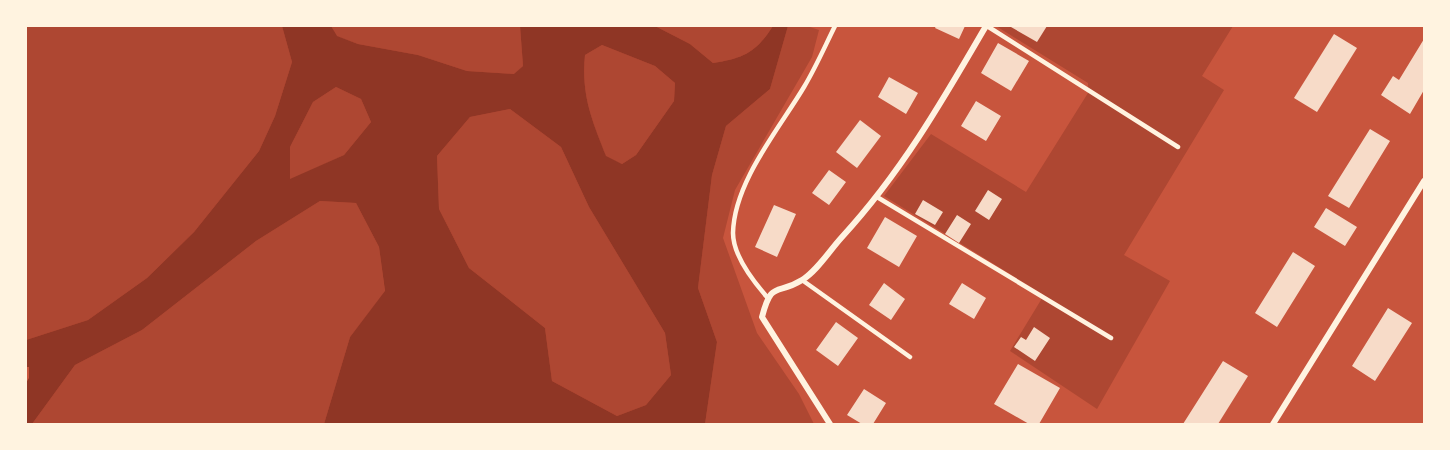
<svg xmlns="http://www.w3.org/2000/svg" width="1450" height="450" viewBox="0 0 1450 450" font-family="'Playfair Display',serif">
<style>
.green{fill:#ae4732}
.water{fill:#8f3625;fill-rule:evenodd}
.building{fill:#f7dbc8}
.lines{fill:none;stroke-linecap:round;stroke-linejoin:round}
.service{stroke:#fff3e0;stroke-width:4.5}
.minor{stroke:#fff3e0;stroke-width:6}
</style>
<rect width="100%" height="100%" fill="#c8553d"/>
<path class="green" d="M 26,26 L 282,26 L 292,62 L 275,116 L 259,151 L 194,232 L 147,278 L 88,320 L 26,340 Z
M 331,26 L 520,26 L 523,66 L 515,74 L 467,71 L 418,55 L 358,44 L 336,36 Z
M 655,26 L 773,26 C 756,52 745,58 713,63 L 690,44 Z
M 788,26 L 807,26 L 819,30 L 812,57 L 735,190 L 723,238 L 757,333 L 799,394 L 814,424 L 705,424 L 717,342 L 698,288 L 712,175 L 726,126 L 770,89 Z
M 996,26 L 1233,26 L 1202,76 L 1224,90 L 1124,255 L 1170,281 L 1097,409 L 1010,351 L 1044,295 L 884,196 L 931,134 L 1026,192 L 1088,93 L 1088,83 Z
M 602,45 L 655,66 L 675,83 L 674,101 L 636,155 L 622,164 L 606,157 C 592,120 581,95 585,55 Z
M 336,87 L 361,99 L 371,122 L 344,155 L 290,180 L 290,147 L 313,102 Z
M 510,109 L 561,147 L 589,207 L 665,333 L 671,375 L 646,405 L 617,416 L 552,381 L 545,328 L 469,268 L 439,209 L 437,156 L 470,117 Z
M 320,201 L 356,203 L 379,247 L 385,292 L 350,337 L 324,424 L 32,424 L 75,365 L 142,330 L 256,241 Z"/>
<path class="water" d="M 282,26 L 331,26 L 337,36 L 358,44 L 418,55 L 467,71 L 514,74 L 523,66 L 520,26 L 655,26 L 690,44 L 713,63 C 745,58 756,52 773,26 L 788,26 L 770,89 L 726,126 L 712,175 L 698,288 L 717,342 L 705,424 L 324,424 L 350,337 L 385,291 L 379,247 L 356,203 L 320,201 L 256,241 L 142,330 L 75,365 L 32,424 L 26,424 L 26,383 L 29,378 L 29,367 L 26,367 L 26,340 L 88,320 L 147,278 L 194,232 L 259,151 L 275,116 L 292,62 ZM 602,45 L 655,66 L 675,83 L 674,101 L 636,155 L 622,164 L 606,156 C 592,120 581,95 585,55 ZM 336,87 L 361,99 L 371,122 L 344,155 L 290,179 L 290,147 L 313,102 ZM 510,109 L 561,147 L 589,207 L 665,333 L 671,375 L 646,405 L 617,416 L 552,381 L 545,328 L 469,268 L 439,209 L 437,156 L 470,117 Z"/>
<path class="building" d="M 936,26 L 965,26 L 959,39 L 935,28 Z
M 1012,26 L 1047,26 L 1037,42 L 1011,27 Z
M 1334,34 L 1357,48 L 1317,112 L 1294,98 Z
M 1424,39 L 1424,90 L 1410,114 L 1381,95 L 1393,76 L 1399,80 Z
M 998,43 L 1029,61 L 1011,91 L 981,73 Z
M 889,77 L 918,93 L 906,114 L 878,97 Z
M 976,101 L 1001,116 L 986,141 L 961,126 Z
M 860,120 L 881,136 L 857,168 L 836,152 Z
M 1370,129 L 1390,141 L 1349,208 L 1328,196 Z
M 829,170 L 846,182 L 829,205 L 812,193 Z
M 988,190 L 1002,199 L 989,220 L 975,211 Z
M 923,200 L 943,212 L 935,225 L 915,214 Z
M 774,205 L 796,214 L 777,257 L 755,247 Z
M 1326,208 L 1357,227 L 1345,246 L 1314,227 Z
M 957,215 L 971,224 L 959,243 L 945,234 Z
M 885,217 L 917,236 L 899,267 L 867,248 Z
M 1293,252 L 1315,266 L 1277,327 L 1255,313 Z
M 884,283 L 905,299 L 891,320 L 869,305 Z
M 962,283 L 986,298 L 974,319 L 949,304 Z
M 1388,308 L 1412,323 L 1375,381 L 1352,366 Z
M 836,322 L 858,338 L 838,366 L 816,350 Z
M 1034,327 L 1050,338 L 1035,361 L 1014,347 L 1021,337 L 1026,340 Z
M 1223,361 L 1248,376 L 1218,424 L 1183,424 Z
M 1018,364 L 1060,388 L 1039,424 L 1029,424 L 994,404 Z
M 864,389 L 886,403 L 873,424 L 862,424 L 847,415 Z"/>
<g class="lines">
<path class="service" d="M 987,26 L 1178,147
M 877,197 L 1111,338
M 802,280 L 910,357
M 767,297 C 753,281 733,256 733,233 C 734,182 779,129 804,87 C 816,67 825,46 835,26"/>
<path class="minor" d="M 830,424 L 762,317 C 772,279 777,296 802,280 C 817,271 830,250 842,237 C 901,173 943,100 986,26
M 1273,424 L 1424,181"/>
</g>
<rect width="1450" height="450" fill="none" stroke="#fff3e0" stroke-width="54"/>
</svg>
